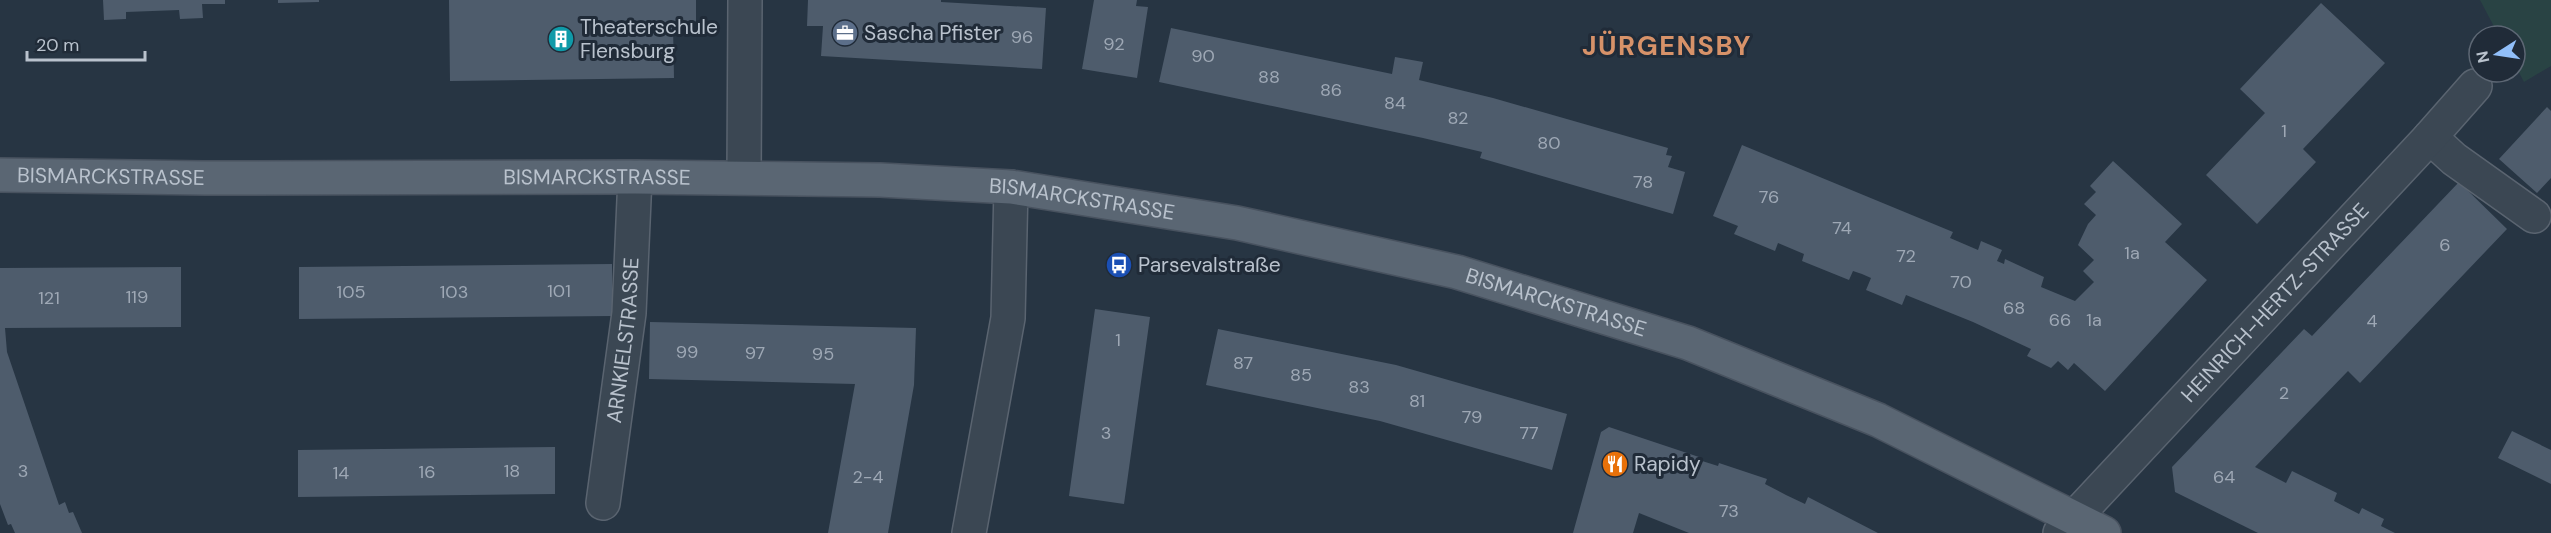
<svg xmlns="http://www.w3.org/2000/svg" width="2551" height="533" viewBox="0 0 2551 533" font-family="'DM Sans',sans-serif">
<style>
.green{fill:#294344}
.building{fill:#4e5c6c}
.lines{fill:none;stroke-linecap:round;stroke-linejoin:round}
.minor-casing{stroke:#5a6470;stroke-width:36}
.major-casing{stroke:#48525f;stroke-width:36}
.minor{stroke:#3b4753;stroke-width:33}
.major{stroke:#5a6673;stroke-width:33}
.labels{text-anchor:middle;dominant-baseline:central;stroke-width:6;stroke-linejoin:round;paint-order:stroke}
.number-label{font-size:18px;fill:#9ea8b5}
.poi-label{font-size:21px;fill:#b9c2cd;stroke:#202b38;text-anchor:start}
.street-label{font-size:21px;fill:#b9c2cd;stroke:#202b38}
.district-label{font-size:27px;font-weight:bold;letter-spacing:1.5px;fill:#d79269;stroke:#202b38}
</style>
<rect width="100%" height="100%" fill="#273543"/>
<path class="green" d="M 2480,0 L 2551,0 L 2551,66 L 2524,82 L 2515,65 L 2515,36 L 2499,36 Z"/>
<path class="building" d="M 103,0 L 225,0 L 225,4 L 202,4 L 203,18 L 180,19 L 179,10 L 126,12 L 126,19 L 104,20 Z
M 278,0 L 319,0 L 319,2 L 278,3 Z
M 449,0 L 696,0 L 696,25 L 673,25 L 674,78 L 450,81 Z
M 808,0 L 941,0 L 941,2 L 1046,8 L 1042,69 L 821,56 L 823,26 L 807,26 Z
M 1094,0 L 1137,0 L 1136,6 L 1148,7 L 1137,78 L 1082,69 Z
M 2321,3 L 2385,63 L 2303,149 L 2316,162 L 2257,224 L 2206,175 L 2265,113 L 2240,89 Z
M 1171,28 L 1392,74 L 1395,57 L 1423,62 L 1419,80 L 1493,98 L 1668,148 L 1666,155 L 1672,156 L 1668,167 L 1685,172 L 1673,214 L 1480,158 L 1482,152 L 1423,138 L 1159,82 Z
M 2547,107 L 2551,111 L 2551,178 L 2537,193 L 2499,159 Z
M 1742,145 L 1953,232 L 1950,238 L 1978,250 L 1981,241 L 2002,250 L 1997,261 L 2004,264 L 2005,259 L 2044,277 L 2041,287 L 2075,301 L 2094,282 L 2083,271 L 2094,260 L 2078,245 L 2088,224 L 2096,215 L 2084,204 L 2096,192 L 2090,186 L 2113,161 L 2182,224 L 2165,242 L 2207,280 L 2105,391 L 2074,363 L 2068,370 L 2058,361 L 2051,368 L 2027,356 L 2031,349 L 1973,322 L 1906,295 L 1902,305 L 1866,290 L 1871,278 L 1862,274 L 1853,271 L 1849,280 L 1802,261 L 1804,254 L 1778,243 L 1775,251 L 1734,234 L 1738,226 L 1713,216 Z
M 2459,182 L 2507,229 L 2360,383 L 2348,371 L 2255,467 L 2286,483 L 2292,471 L 2337,493 L 2334,501 L 2359,514 L 2362,508 L 2384,519 L 2381,526 L 2395,533 L 2258,533 L 2175,492 L 2172,467 L 2304,329 L 2312,336 Z
M 612,264 L 612,316 L 299,319 L 299,267 Z
M 181,267 L 181,327 L 5,328 L 7,352 L 59,505 L 65,502 L 69,513 L 73,512 L 82,533 L 15,533 L 11,524 L 8,525 L 0,504 L 0,268 Z
M 1095,309 L 1150,317 L 1124,504 L 1069,496 Z
M 650,322 L 916,328 L 914,385 L 888,533 L 828,533 L 855,384 L 649,379 Z
M 1218,329 L 1396,365 L 1567,414 L 1552,470 L 1380,421 L 1206,385 Z
M 1609,427 L 1699,457 L 1699,460 L 1718,466 L 1719,463 L 1767,479 L 1765,484 L 1786,495 L 1805,504 L 1808,497 L 1878,533 L 1689,533 L 1639,513 L 1633,533 L 1573,533 L 1601,432 Z
M 2512,431 L 2551,450 L 2551,484 L 2498,458 Z
M 555,447 L 555,494 L 298,497 L 298,450 Z"/>
<g class="lines">
<defs>
<g id="minor">
<path d="M 2430,137 L 2454,159 L 2534,216"/>
<path d="M 744,177 L 745,0"/>
<path id="s1" d="M 603,503 L 629,313 L 635,177"/>
<path d="M 969,533 L 1008,318 L 1011,187"/>
<path id="s2" d="M 2060,533 L 2430,137 L 2475,86"/>
</g>
<g id="major">
<path id="s3" d="M 0,175 L 204,178 L 635,177 L 880,180 L 1011,187 L 1237,223 L 1457,272 L 1688,343 L 1878,420 L 2104,533"/>
</g>
</defs>
<use href="#minor" class="minor-casing"/>
<use href="#major" class="major-casing"/>
<use href="#minor" class="minor"/>
<use href="#major" class="major"/>
</g>
<defs>
<symbol id="office-disc" viewBox="-11 -11 22 22"><circle r="9.5" fill="#5c6f8a" stroke="#202b38"/><path d="M-6-3h4V-5.5h4V-3h4V5H-6ZM-1-4.5V-3h2v-1.5ZM-6 0V1H6V0Z" fill="#fff"/></symbol>
<symbol id="building-disc" viewBox="-11 -11 22 22"><circle r="9.5" fill="#0f9aa8" stroke="#202b38"/><path d="M-4-6H4V6H1V3H-1V6H-4ZM-2.5-4.3h1.7v1.8h-1.7ZM.8-4.3h1.7v1.8H.8ZM-2.5-1h1.7V.8h-1.7ZM.8-1h1.7V.8H.8Z" fill="#fff"/></symbol>
<symbol id="bus-disc" viewBox="-11 -11 22 22"><circle r="9.5" fill="#1a4fb4" stroke="#202b38"/><path d="M-5-6H5V4H4V6H2V4H-2V6H-4V4H-5ZM-3.5-4V0h7V-4ZM-3.5 1.2v1.5H-2V1.2ZM2 1.2v1.5H3.5V1.2Z" fill="#fff"/></symbol>
<symbol id="restaurant-disc" viewBox="-11 -11 22 22"><circle r="9.5" fill="#e8710a" stroke="#202b38"/><path d="M-5-6h1v4h1v-4h1v4h1v-4h1v5L-1.5 .5V6h-2V.5L-5-1ZM5-6V6H3V1.5H1.5Q1.5-4 5-6Z" fill="#fff"/></symbol>
</defs>
<g fill-rule="evenodd">
<use href="#office-disc" x="830" y="18" width="30" height="30"/>
<use href="#building-disc" x="546" y="24" width="30" height="30"/>
<use href="#bus-disc" x="1104" y="250" width="30" height="30"/>
<use href="#restaurant-disc" x="1600" y="449" width="30" height="30"/>
</g>
<g class="labels">
<g class="number-label">
<text x="1022" y="37">96</text>
<text x="1114" y="44">92</text>
<text x="1203" y="56">90</text>
<text x="1269" y="77">88</text>
<text x="1331" y="90">86</text>
<text x="1395" y="103">84</text>
<text x="1458" y="118">82</text>
<text x="2284" y="131">1</text>
<text x="1549" y="143">80</text>
<text x="1643" y="182">78</text>
<text x="1769" y="197">76</text>
<text x="1842" y="228">74</text>
<text x="2445" y="245">6</text>
<text x="2132" y="253">1a</text>
<text x="1906" y="256">72</text>
<text x="1961" y="282">70</text>
<text x="559" y="291">101</text>
<text x="351" y="292">105</text>
<text x="454" y="292">103</text>
<text x="137" y="297">119</text>
<text x="49" y="298">121</text>
<text x="2014" y="308">68</text>
<text x="2060" y="320">66</text>
<text x="2094" y="320">1a</text>
<text x="2372" y="321">4</text>
<text x="1118" y="340">1</text>
<text x="687" y="352">99</text>
<text x="755" y="353">97</text>
<text x="823" y="354">95</text>
<text x="1243" y="363">87</text>
<text x="1301" y="375">85</text>
<text x="1359" y="387">83</text>
<text x="2284" y="393">2</text>
<text x="1417" y="401">81</text>
<text x="1472" y="417">79</text>
<text x="1106" y="433">3</text>
<text x="1529" y="433">77</text>
<text x="23" y="471">3</text>
<text x="512" y="471">18</text>
<text x="427" y="472">16</text>
<text x="341" y="473">14</text>
<text x="868" y="477">2-4</text>
<text x="2224" y="477">64</text>
<text x="1729" y="511">73</text>
</g>
<g class="poi-label">
<text x="580" y="27">Theaterschule<tspan x="580" dy="24">Flensburg</tspan></text>
<text x="864" y="33">Sascha Pfister</text>
<text x="1138" y="265">Parsevalstraße</text>
<text x="1634" y="464">Rapidy</text>
</g>
<g class="street-label">
<text stroke="none"><textPath href="#s3" startOffset="111">BISMARCKSTRASSE</textPath></text>
<text stroke="none"><textPath href="#s3" startOffset="597">BISMARCKSTRASSE</textPath></text>
<text stroke="none"><textPath href="#s3" startOffset="1083">BISMARCKSTRASSE</textPath></text>
<text stroke="none"><textPath href="#s3" startOffset="1569">BISMARCKSTRASSE</textPath></text>
<text stroke="none"><textPath href="#s2" startOffset="315">HEINRICH-HERTZ-STRASSE</textPath></text>
<text stroke="none"><textPath href="#s1" startOffset="164">ARNKIELSTRASSE</textPath></text>
</g>
<g class="district-label">
<text x="1667" y="45">JÜRGENSBY</text>
</g>
</g>
<g transform="translate(2497 54) rotate(258)"><circle r="28" fill="#202b38" stroke="#5d6774" stroke-width="1.5"/>
<path d="M0-4.5L10 22L0 15L-10 22Z" fill="#91bff9"/>
<text y="-9" font-size="16" font-weight="bold" text-anchor="middle" fill="#b9c2cd">N</text>
</g>
<path d="M27 51v9h118v-9" fill="none" stroke="#b9c2cd" stroke-width="3"/>
<text x="36" y="51" font-size="18" fill="#b9c2cd" stroke="#202b38" stroke-width="4.5" paint-order="stroke">20 m</text>
</svg>
